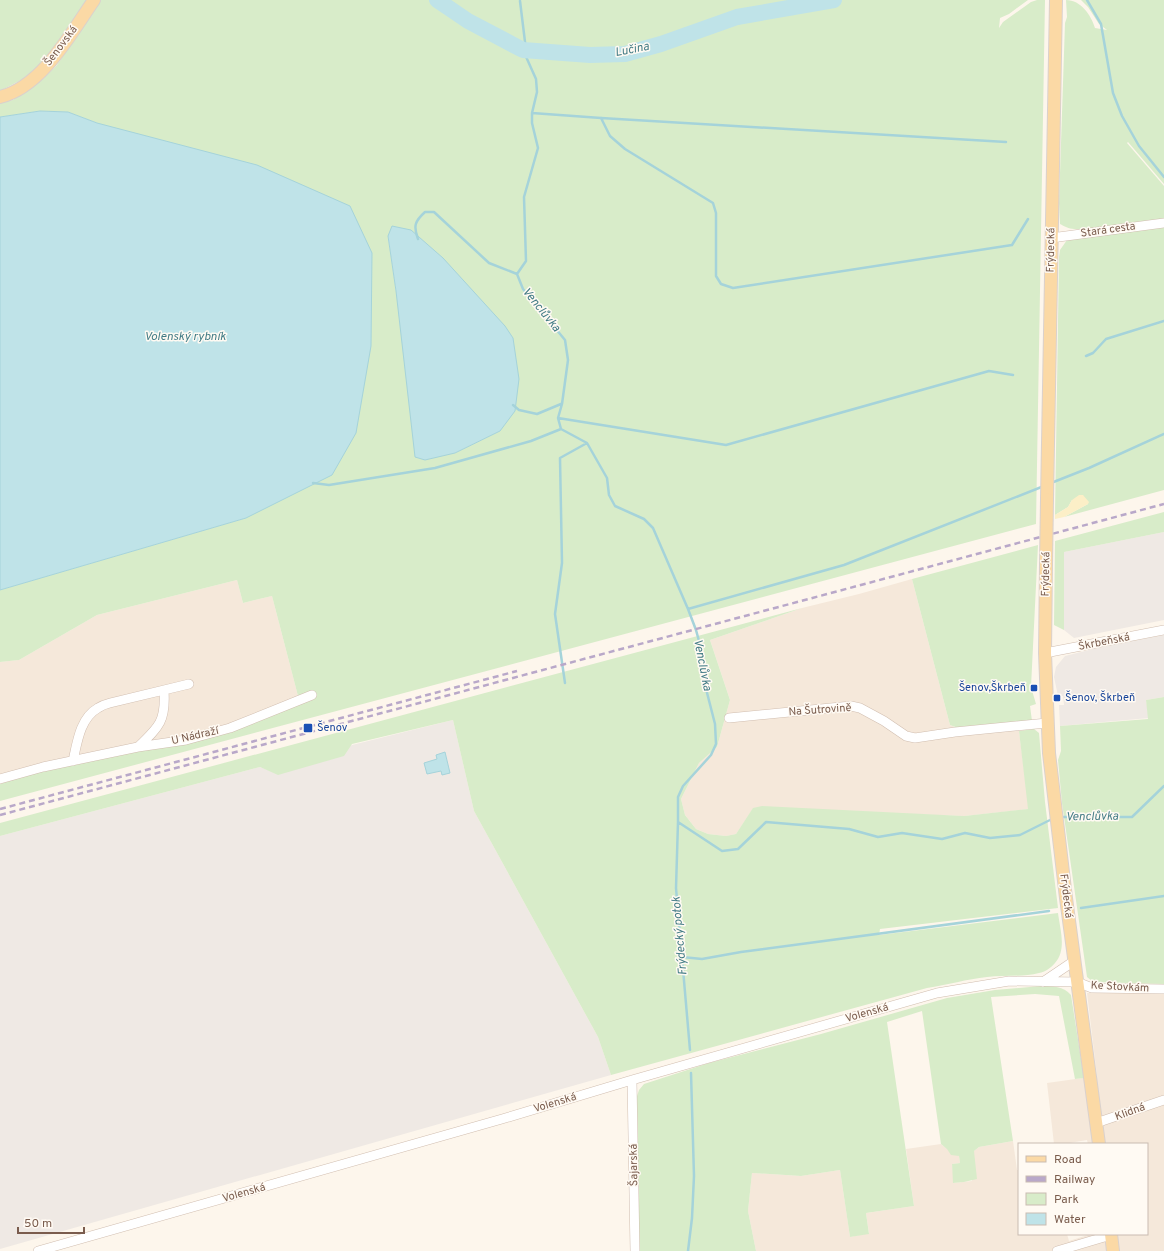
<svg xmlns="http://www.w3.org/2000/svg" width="1164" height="1251" viewBox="0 0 1164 1251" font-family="Overpass,sans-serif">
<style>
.residential{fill:#f5e8da}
.industrial{fill:#efe9e4}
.green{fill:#d8ecc9;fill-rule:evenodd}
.sand{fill:#fcefc7}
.water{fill:#bfe3e8;stroke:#a5d3da}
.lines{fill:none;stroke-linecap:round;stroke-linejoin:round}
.stream{stroke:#a5d3da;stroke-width:2.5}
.river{stroke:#bfe3e8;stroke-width:16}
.minor-casing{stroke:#d1beb0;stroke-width:10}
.major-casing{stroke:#dad1cd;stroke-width:14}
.minor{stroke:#fff;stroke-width:9}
.major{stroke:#fbd9a5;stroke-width:12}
.rail{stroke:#b9a8c9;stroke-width:2.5;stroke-dasharray:6 4;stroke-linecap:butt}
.major-bridge-casing{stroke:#dad1cd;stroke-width:14;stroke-linecap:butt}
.major-bridge{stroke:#fbd9a5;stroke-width:12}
.transit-dot{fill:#1a4fb4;stroke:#fffaf3;stroke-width:1.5}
.labels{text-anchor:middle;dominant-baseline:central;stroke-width:3;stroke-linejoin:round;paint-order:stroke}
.street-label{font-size:11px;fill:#7a5c4d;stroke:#fffaf3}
.transit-label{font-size:11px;fill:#164399;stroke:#fffaf3;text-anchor:start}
.water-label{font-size:12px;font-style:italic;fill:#437c86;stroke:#fffaf3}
</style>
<rect width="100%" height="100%" fill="#fdf6ec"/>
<path class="residential" d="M 912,579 L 950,725 L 958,728 L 978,725 L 1018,723 L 1029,809 L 964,816 L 753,809 L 736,834 L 726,836 L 708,834 L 696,829 L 685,815 L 681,799 L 699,763 L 717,747 L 730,700 L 710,640 L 802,608 L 859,594 Z
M 237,580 L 243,603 L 272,596 L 298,696 L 234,729 L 0,784 L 0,662 L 19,660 L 97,615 Z
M 1087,993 L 1164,993 L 1164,1251 L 756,1251 L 748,1211 L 752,1173 L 801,1176 L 840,1170 L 850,1237 L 869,1233 L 866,1213 L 914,1206 L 906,1149 L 941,1144 L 942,1145 L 959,1156 L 960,1163 L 952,1164 L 954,1183 L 972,1181 L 974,1151 L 979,1147 L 1013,1141 L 1017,1170 L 1019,1170 L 1019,1234 L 1067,1234 L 1069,1241 L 1091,1234 L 1147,1234 L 1147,1144 L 1088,1144 L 1087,1140 L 1063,1144 L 1054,1144 L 1047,1083 L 1097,1076 Z"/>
<path class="industrial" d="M 1164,532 L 1164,620 L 1074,638 L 1064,630 L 1064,552 Z
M 1164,635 L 1164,697 L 1146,700 L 1149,718 L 1060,726 L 1059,705 L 1064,705 L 1063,696 L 1058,696 L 1054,677 L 1056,667 L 1065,656 L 1093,649 Z
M 453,720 L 474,811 L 598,1037 L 611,1075 L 0,1249 L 0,836 L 260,767 L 278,774 L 352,745 Z"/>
<path class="green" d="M 0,0 L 89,0 L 43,62 L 23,79 L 0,91 Z
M 101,0 L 1028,0 L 1009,14 L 1000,18 L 999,28 L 1003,22 L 1031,2 L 1037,0 L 1045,0 L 1036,524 L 0,801 L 0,784 L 36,772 L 205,738 L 298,696 L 272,596 L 243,603 L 237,580 L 97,615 L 19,660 L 0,662 L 0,590 L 246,518 L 97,123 L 68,112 L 40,111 L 0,117 L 0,102 L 13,100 L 43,79 L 57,65 ZM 388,236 L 500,431 L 455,453 L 396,291 Z
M 1066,0 C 1081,0 1091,15 1095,28 L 1107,30 L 1099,24 L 1088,7 L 1081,0 L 1164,0 L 1164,184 L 1128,142 L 1127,143 L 1164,186 L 1164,219 C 1137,223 1100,231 1074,229 C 1069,229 1064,226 1060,224 L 1059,203 L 1065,23 L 1067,17 Z
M 1164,226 L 1164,490 L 1064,517 L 1088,504 L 1072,500 L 1068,507 L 1055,515 L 1059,257 L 1060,250 L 1067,240 Z
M 1164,512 L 1164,532 L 1064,552 L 1064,630 L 1054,625 L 1055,541 Z
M 1038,545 L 1031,687 L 1036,704 L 1030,706 L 1032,721 L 958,728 L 950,725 L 912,579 Z
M 802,608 L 710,640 L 730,700 L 717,747 L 699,763 L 681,799 L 685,815 L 696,829 L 708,834 L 726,836 L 736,834 L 753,808 L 762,806 L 964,816 L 1028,809 L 1019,731 L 1034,729 L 1039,733 L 1045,802 L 1058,908 L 880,929 L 879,935 L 1058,913 C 1060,929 1067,950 1055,963 C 1051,968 1045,972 1039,973 C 1023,977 1004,975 987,977 C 967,979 947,985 927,988 L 611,1075 L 598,1037 L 474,811 L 453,720 L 352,744 L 344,756 L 278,775 L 260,767 L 0,836 L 0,823 Z
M 1164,697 L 1164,984 L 1093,982 L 1087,977 L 1062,803 L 1058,760 L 1061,751 L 1060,726 L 1148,719 L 1146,700 Z
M 1041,986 C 1053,986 1063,986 1071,995 L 1084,1078 L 1075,1079 L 1059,996 L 1035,994 L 991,997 L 1013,1141 L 979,1147 L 974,1151 L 977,1179 L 964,1182 L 953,1183 L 952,1164 L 960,1163 L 959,1156 L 951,1155 L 947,1149 L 941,1144 L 922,1011 L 887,1022 L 914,1206 L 866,1213 L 869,1234 L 850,1237 L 840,1170 L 801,1176 L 752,1173 L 748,1211 L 756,1251 L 639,1251 L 637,1096 L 639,1090 L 644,1084 L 709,1063 L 821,1034 L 947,998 L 995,990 Z"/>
<path class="sand" d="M 1079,495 L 1083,495 L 1089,502 L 1088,504 L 1064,517 L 1055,519 L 1055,515 L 1068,507 L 1072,500 Z"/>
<path class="water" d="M 40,111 L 68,112 L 97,123 L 257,165 L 350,206 L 372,253 L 371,346 L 356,433 L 332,475 L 246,518 L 0,590 L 0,117 Z
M 392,226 L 411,230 L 443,258 L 505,326 L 513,338 L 519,379 L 515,411 L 500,431 L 455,453 L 425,460 L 415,457 L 396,291 L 388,236 Z
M 445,752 L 450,773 L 442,775 L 441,771 L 427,774 L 424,763 L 437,759 L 436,755 Z"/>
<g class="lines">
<path class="stream" d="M 1087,0 L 1101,24 L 1113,93 L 1122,116 L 1139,146 L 1164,177
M 520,1 L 526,50
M 523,50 L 536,79 L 537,92 L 532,113 L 532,123 L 538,148 L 524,197 L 526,261 L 517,274 L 523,289 L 565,340 L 568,360 L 562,404 L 558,418 L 561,429 L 587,443 L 607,478 L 609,495 L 615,506 L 644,519 L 653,528 L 688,609 L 696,630 L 702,652 L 704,681 L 715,724 L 716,744 L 711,755 L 683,786 L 678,797 L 678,822 L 722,851 L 738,849 L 766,822 L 849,829 L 878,837 L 902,833 L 942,839 L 965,833 L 990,838 L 1020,835 L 1052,819
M 532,113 L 601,118 L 1006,142
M 601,118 L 610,136 L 625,149 L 713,203 L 716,213 L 716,276 L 721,284 L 733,288 L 1012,245 L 1028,219
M 418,239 C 413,226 415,221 425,212 L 434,212 L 489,263 L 517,274
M 1086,356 L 1093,353 L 1106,339 L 1164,321
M 513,405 L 519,410 L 537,414 L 561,404
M 558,418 L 726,445 L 989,371 L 1013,375
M 313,483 L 329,485 L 435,468 L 531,441 L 561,429
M 1051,483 L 1089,468 L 1164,434
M 688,609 L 844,565 L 1044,486
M 565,683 L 555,614 L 562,563 L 560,458 L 587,443
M 1061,817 L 1132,817 L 1164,786
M 678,822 L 676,888 L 690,1050
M 1081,908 L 1164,896
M 682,957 L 702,959 L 741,952 L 1049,911
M 688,1251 L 692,1218 L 694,1176 L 691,1073"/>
<path class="river" d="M 437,0 L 468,21 L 523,50 L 590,55 L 625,54 L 661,44 L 737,17 L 834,0"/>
<defs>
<path id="minor" d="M 1051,238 L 1164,223
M 1045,653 L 1164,630
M 729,718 L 851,706 L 860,708 L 884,721 L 906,736 L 915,738 L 955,732 L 1047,723
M 138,747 C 159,727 166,721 164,691
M 73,761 C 77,743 80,718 98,708 C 101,706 106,704 110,703 L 189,684
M 0,779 L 43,767 L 138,747 L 186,740 L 230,728 L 312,695
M 1043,982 L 1074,961
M 632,1080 L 635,1251
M 1096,1123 L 1164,1100
M 38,1251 L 502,1119 L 632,1080 L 937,993 L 1009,981 L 1077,982 L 1092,988 L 1164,989
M 1057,1251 L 1111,1235"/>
<path id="major" d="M 0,97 C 42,87 71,33 94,0
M 1047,499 L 1056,0
M 1046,564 L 1045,653 L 1049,753 L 1066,898 L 1099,1144
M 1111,1234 L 1113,1251"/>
</defs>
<use href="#minor" class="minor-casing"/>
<use href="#major" class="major-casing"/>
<use href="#minor" class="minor"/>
<use href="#major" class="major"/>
<path class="rail" d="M 0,809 L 517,671
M 0,815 L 1164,504"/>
<defs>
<path id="major-bridge" d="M 1046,564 L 1047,499"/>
</defs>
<use href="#major-bridge" class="major-bridge-casing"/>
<use href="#major-bridge" class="major-bridge"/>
</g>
<g class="transit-dot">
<rect x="1030" y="684" width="8" height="8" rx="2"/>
<rect x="1053" y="694" width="8" height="8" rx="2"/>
<rect x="303" y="723" width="10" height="10" rx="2"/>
</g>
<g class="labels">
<g class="street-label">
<text transform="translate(61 46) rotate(-53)">Šenovská</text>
<text transform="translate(1108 230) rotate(-8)">Stará cesta</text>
<text transform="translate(1051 250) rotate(-89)">Frýdecká</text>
<text transform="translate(1046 574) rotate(-89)">Frýdecká</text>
<text transform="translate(1104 642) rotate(-11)">Škrbeňská</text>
<text transform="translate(820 710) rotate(-4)">Na Šutrovině</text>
<text transform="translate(195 736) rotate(-13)">U Nádraží</text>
<text transform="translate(1066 896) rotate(83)">Frýdecká</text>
<text transform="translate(1120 987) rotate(3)">Ke Stovkám</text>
<text transform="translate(867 1013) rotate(-16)">Volenská</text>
<text transform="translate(555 1103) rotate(-17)">Volenská</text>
<text transform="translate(1130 1112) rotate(-20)">Klidná</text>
<text transform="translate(634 1165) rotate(-91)">Šajarská</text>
<text transform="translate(244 1193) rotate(-16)">Volenská</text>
</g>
<g class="transit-label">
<text x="1026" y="688" text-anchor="end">Šenov,Škrbeň</text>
<text x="1065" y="698">Šenov, Škrbeň</text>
<text x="317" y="728">Šenov</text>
</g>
<g class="water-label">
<text transform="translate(632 50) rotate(-11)">Lučina</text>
<text transform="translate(541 310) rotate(51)">Venclůvka</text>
<text x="185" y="337">Volenský rybník</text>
<text transform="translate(702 665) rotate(79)">Venclůvka</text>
<text transform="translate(1092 817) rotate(-1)">Venclůvka</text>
<text transform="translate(680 936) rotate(-95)">Frýdecký potok</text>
</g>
</g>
<rect x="1018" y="1143" width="130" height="92" fill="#fffaf3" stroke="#cabbb1"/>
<rect x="1026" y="1156" width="20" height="6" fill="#fbd9a5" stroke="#cabbb1"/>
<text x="1054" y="1163" font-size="12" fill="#7a5c4d">Road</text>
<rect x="1026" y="1176" width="20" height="6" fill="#b9a8c9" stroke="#cabbb1"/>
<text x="1054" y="1183" font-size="12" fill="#7a5c4d">Railway</text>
<rect x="1026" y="1193" width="20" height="12" fill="#d8ecc9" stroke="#cabbb1"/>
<text x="1054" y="1203" font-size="12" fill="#7a5c4d">Park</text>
<rect x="1026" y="1213" width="20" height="12" fill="#bfe3e8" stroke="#cabbb1"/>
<text x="1054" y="1223" font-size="12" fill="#7a5c4d">Water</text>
<path d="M18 1227v6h66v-6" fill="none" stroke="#7a5c4d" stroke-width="2"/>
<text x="24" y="1227" font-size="12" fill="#7a5c4d" stroke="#fffaf3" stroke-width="3" paint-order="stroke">50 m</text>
</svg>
